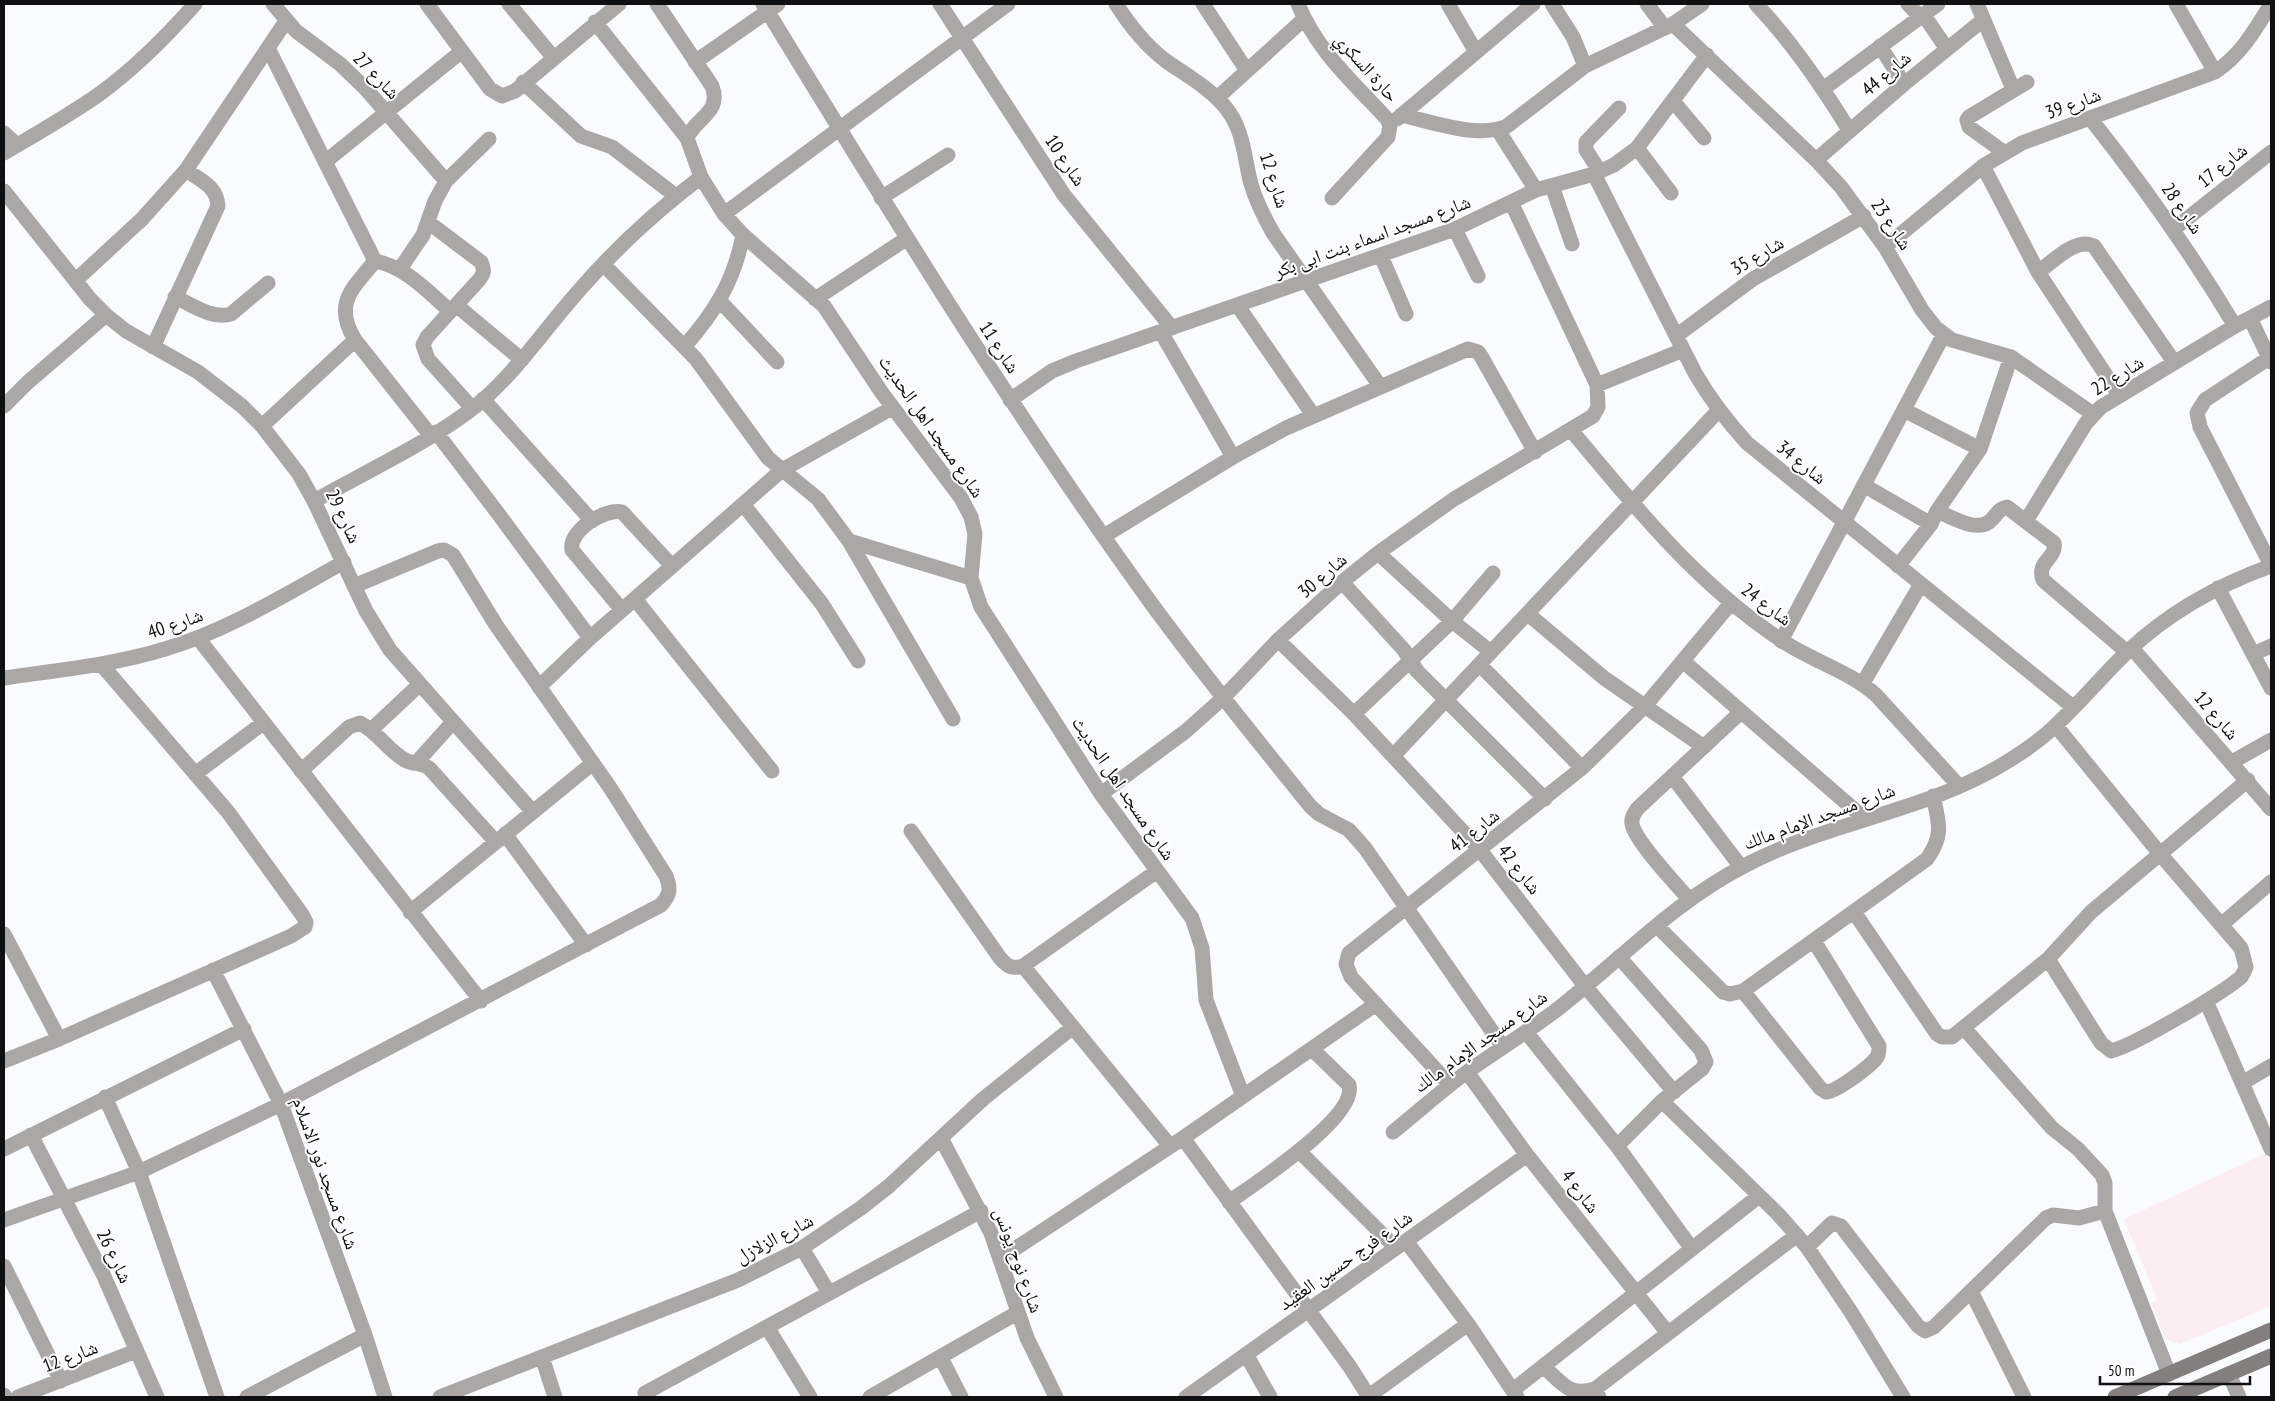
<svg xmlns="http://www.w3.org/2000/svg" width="2275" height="1401" viewBox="0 0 2275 1401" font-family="'PT Sans Narrow','Noto Naskh Arabic',sans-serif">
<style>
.education{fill:#fcedf2}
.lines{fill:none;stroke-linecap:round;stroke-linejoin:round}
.street{stroke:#aba7a7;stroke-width:15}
.secondary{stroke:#857e7f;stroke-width:15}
.labels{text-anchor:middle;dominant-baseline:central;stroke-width:4;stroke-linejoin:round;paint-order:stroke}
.street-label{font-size:19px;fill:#101013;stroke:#fff}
</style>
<rect width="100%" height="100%" fill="#fafbfe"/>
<path class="education" d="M 2271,1151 L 2271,1306 L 2180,1344 L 2170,1341 L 2165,1337 L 2151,1303 L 2157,1299 L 2124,1219 Z"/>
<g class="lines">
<path class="street" d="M 273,4 L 296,31 L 340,64 L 365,88 L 446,181
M 427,4 L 490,89 L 502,96 L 515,91 L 619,4
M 509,4 L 553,57
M 657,4 L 712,86 C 722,113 696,117 687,138 L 701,177 L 724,214 L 743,235 L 824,306 L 882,393 L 961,498 L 971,517 L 975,534 L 971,578 L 981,607 L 1101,794 L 1192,918 L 1202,948 L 1206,1000 L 1243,1096
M 763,4 C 887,207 1011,410 1151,603 C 1202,673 1257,740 1311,807 L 1319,814 L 1349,830 L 1365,848 L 1503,1047
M 940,4 L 1064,195 L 1172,328
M 1116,4 C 1130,26 1145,45 1166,61 C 1186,75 1211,89 1226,108 C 1244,130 1244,158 1251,184 C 1256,201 1264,217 1273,233 L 1380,386
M 1203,4 L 1247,71
M 1298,4 C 1317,51 1353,82 1387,119 L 1390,125 L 1388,137 L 1332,198
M 1448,4 L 1476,52
M 1552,4 L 1573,37 L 1585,66
M 1647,4 L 1665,28
M 1756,4 C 1792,42 1822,86 1849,130
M 1908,4 L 1920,17
M 1977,4 L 2013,89
M 2176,4 L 2215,72
M 1923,14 L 1947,49
M 595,22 L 687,138
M 1673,24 L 1816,160 L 1841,187 L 1885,247 L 1922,310 L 1936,328 L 1952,340 L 2011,357 L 2093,414
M 1880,46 L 1904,84
M 268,48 L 375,261
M 695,62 L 778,4
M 523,82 L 581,136 L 612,147 L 676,196
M 1823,89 L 1938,4
M 1217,98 L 1304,19
M 1673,101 L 1704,138
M 1401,115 C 1432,122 1478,139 1507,126 L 1585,66 L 1673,24 L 1702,4
M 2090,118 C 2143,185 2191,253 2235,326
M 1397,119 L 1533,4
M 1498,130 L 1536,190
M 4,133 L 17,145
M 1637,148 L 1671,193
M 4,153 C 36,134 68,116 98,95 C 134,69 166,37 195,4
M 2005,153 L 1969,127 L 1967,120 L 1969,117 L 2027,82
M 1816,160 L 1904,84 L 1983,20
M 325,162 L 462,51
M 1983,166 L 2038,272 L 2119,395
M 1600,172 L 1586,150 L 1586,142 L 1619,108
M 1594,174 L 1695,373 C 1710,399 1727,421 1747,443 L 2073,707
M 1552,186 L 1572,244
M 4,191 L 90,299 L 106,315 L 126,331 L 198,372 L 242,406 L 262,426 L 299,474 L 314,501 L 366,611 L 390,650 L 533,812
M 881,198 L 948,155
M 724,214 L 1008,4
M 428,222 L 481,262 C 485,271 484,274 478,281 L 427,337 L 423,345 L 428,359 L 472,408
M 1455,229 L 1478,276
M 2174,229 L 2271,152
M 1885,247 L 1983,166 L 2022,143 L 2215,72 C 2241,55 2255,30 2271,4
M 1381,256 L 1406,314
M 375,261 C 352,289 333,304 355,340 L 431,436
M 375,261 C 406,267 427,291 450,311
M 603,264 L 696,359 L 768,458 L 818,499 L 849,541 L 953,719
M 400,269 L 423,235 L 435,201 L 446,181 L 489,139
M 2038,272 C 2053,262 2075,237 2094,246 L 2174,362
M 76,280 L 142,219 L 186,170 L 286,21
M 175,297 C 192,305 213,320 231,314 L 268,283
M 815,299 L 906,239
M 720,301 L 777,362
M 456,305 L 522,360
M 1238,306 L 1313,415
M 2250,318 L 2271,362
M 1161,332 L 1233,457
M 1676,336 L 1753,279 L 1864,216
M 153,347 L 218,206 C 217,186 200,180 186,170
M 684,347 C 715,312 734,281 743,235
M 2269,358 L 2205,400 L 2197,413 L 2200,427 L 2271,565
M 1597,385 L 1683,350
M 483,399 L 592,521
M 1010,400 L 1052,371 L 1076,361 L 1455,229 L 1536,190 L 1594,174 L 1614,165 L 1637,148 L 1707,55
M 4,406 L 27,383 L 106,315
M 1904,410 L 1980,449
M 262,426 L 355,340
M 1571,430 C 1634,506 1698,585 1781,640 C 1811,661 1848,670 1876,695 L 1959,786
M 436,432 L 497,512 L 590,638
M 1865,486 L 1931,524
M 314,501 C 367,471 439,438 484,399 C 522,365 550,322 584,285 C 619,245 659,209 701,177
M 743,504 L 822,604 L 858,661
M 1937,511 C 1951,517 1976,532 1989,522 C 1997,516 1997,509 2007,507 L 2054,543 C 2057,559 2036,561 2043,580 L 2127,652
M 2026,521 L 2086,423 L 2101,407 L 2235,326 L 2271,307
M 1104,536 L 1233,457 L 1286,428 L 1468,349 L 1478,352 L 1481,356 L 1535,452
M 849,541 L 971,578
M 1378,553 L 1452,621 L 1491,652
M 1898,566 L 1931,524 L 1937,511 L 1980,449 L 2011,357
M 1342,582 L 1404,650 L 1417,671 L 1545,799
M 2218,588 L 2271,688
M 635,599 L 772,771
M 622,610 L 572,550 C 568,531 605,508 622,512 L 672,566
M 1528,614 L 1604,678 L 1704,747
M 198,638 L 481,1001
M 1278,640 L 1354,714 L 1480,850 L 1585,986 L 1674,1092
M 1781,641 L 1944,334
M 2132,648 L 2271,809
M 2253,654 L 2271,646
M 1683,661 L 1865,819
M 1480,665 L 1582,768
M 4,678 C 58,670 113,665 165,649 C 229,630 286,594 344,562
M 1863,683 L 1921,584
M 539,687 L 590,638 L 782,470 L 892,408
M 1354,714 L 1452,621 L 1493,573
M 371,730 L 419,685
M 1393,756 L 1719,410
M 417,762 L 452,723
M 2232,762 L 2271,740
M 301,771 L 349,727 L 360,723 C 378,732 388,751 405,760 C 414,765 422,762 430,769 L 496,842
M 195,774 L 263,723
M 1672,776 L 1741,867
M 1101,794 L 1186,731 L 1223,698 L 1278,640 L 1342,582 L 1378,553 L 1454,499 L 1593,416 L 1598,407 L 1597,385 L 1511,202
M 911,831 L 1000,958 C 1008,967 1012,969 1023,966 L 1157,871
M 505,834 L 586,945
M 1689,899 C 1676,884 1635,841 1632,824 C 1631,818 1634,814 1637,809 L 1741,712
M 410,912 L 593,763
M 1854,912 L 1937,1034 L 1942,1037 L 1952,1037 L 2048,959 L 2091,912 L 2248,780
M 2221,925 L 2271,882
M 1657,926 L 1723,992 L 1730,994 L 1743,991 L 1927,859 C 1944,835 1939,823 1933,796
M 4,934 L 59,1039
M 2048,959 L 2101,1043 L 2111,1051 C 2133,1046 2223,993 2241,977 C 2243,974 2245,970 2246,967 L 2241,948 L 2161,855 L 2056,726
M 1023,966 L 1170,1146
M 213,970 L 281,1104 L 365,1335 L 385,1397
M 1743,991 L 1820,1088 L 1826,1092 C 1836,1092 1871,1066 1877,1057 C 1879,1054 1879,1050 1879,1046 L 1814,941
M 2206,1001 L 2271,1149
M 1964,1028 L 2052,1128 L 2078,1149 L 2102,1175 L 2105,1183 L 2105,1211 L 2169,1374
M 1526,1032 L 1617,1146 L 1692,1249
M 4,1061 L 59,1039 L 291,936 L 305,927 L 306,922 L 303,916 L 228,812 L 101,664
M 1467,1072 L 1527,1155 L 1667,1332
M 2242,1083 L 2271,1066
M 1450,1085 L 1351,977 L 1346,964 L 1349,953 L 1582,768 L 1645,706 L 1731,603
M 105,1097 L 139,1172 L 217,1397
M 1662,1101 L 1778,1214 L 1807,1247 L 1851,1312 L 1903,1397
M 1393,1132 C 1418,1112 1442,1090 1467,1072 C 1498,1050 1529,1031 1559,1008 C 1620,960 1674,902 1744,866 C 1826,822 1926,812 2005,763 C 2023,752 2041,740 2056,725 C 2081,702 2102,676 2127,652 C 2168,613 2218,585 2271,566
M 31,1135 L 103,1274 L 157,1397
M 941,1138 L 991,1233 L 1027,1338 L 1056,1397
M 1183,1138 L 1350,1367 L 1369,1397
M 1617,1146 L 1662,1101 L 1702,1069 L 1706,1062 L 1701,1050 L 1619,957
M 4,1149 L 244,1029
M 1299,1151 L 1396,1248
M 1229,1202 C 1254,1184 1358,1117 1349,1085 L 1312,1049
M 4,1220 L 139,1172 L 281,1104 L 661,905 C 670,895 671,889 666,876 L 611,789 L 496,625 L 453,555 L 444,550 L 438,551 L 354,586
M 1406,1241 L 1468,1324 L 1517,1397
M 1807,1247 L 1832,1223 L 1841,1226 L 1918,1326 L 1925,1331 L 1934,1327 L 2046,1218 L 2053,1215 L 2079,1218 L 2105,1211
M 802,1248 L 829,1293
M 1001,1258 L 1183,1138 L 1376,1004
M 4,1266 L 61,1381
M 1971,1291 L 2024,1397
M 767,1327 L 810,1397
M 1246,1354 L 1270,1397
M 542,1357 L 555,1397
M 941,1358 L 961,1397
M 1544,1367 C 1562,1383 1569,1397 1595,1389
M 2229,1374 L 2239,1397
M 1513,1390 L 1759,1196
M 645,1393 L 981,1211
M 4,1395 L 5,1397
M 1369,1396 L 1468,1324
M 18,1397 L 136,1351
M 247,1397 L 365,1335
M 440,1397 L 738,1280 L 802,1248 L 861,1208 L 889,1186 L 983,1099 L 1073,1027
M 870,1397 L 1017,1313
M 1186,1397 L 1527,1155
M 1599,1397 L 1595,1389 L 1797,1235"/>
<path class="secondary" d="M 2115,1397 L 2271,1330
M 2175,1397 L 2271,1356"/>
</g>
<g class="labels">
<g class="street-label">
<text transform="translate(1367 67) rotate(48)">حارة السكري</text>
<text transform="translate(1886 73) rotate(-40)">شارع 44</text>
<text transform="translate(377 75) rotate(46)">شارع 27</text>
<text transform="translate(2073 103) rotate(-20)">شارع 39</text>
<text transform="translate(1066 160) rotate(56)">شارع 10</text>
<text transform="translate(2222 165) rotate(-39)">شارع 17</text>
<text transform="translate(1275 180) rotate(72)">شارع 12</text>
<text transform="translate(2183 208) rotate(55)">شارع 28</text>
<text transform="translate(1892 224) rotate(56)">شارع 23</text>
<text transform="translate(1372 236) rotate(-20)">شارع مسجد اسماء بنت ابى بكر</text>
<text transform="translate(1757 255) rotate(-31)">شارع 35</text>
<text transform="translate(1000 347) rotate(57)">شارع 11</text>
<text transform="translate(2117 375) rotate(-32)">شارع 22</text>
<text transform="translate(932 426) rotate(55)">شارع مسجد اهل الحديث</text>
<text transform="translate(1802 462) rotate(39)">شارع 34</text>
<text transform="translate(344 516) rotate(64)">شارع 29</text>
<text transform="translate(1322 575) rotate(-41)">شارع 30</text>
<text transform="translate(1767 604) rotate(37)">شارع 24</text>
<text transform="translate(175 623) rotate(-19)">شارع 40</text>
<text transform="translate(2217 715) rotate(49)">شارع 12</text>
<text transform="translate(1124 788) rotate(56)">شارع مسجد اهل الحديث</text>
<text transform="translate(1819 816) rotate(-20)">شارع مسجد الإمام مالك</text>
<text transform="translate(1474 830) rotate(-38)">شارع 41</text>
<text transform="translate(1520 869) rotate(52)">شارع 42</text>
<text transform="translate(1480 1041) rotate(-36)">شارع مسجد الإمام مالك</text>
<text transform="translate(326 1173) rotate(70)">شارع مسجد نور الاسلام</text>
<text transform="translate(1581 1191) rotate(52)">شارع 4</text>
<text transform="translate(774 1238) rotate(-28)">شارع الزلازل</text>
<text transform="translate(115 1256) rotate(64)">شارع 26</text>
<text transform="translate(1019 1260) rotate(70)">شارع نوح يونس</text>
<text transform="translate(1345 1260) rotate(-35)">شارع فرج حسين العقيد</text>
<text transform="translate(70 1356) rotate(-21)">شارع 12</text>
</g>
</g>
<rect width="2275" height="1401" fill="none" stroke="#101013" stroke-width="10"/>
<path d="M2100 1376v8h150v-8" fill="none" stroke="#101013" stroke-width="2.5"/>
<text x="2108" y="1376" font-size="15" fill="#101013" stroke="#ffffff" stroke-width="4" paint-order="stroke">50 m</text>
</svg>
